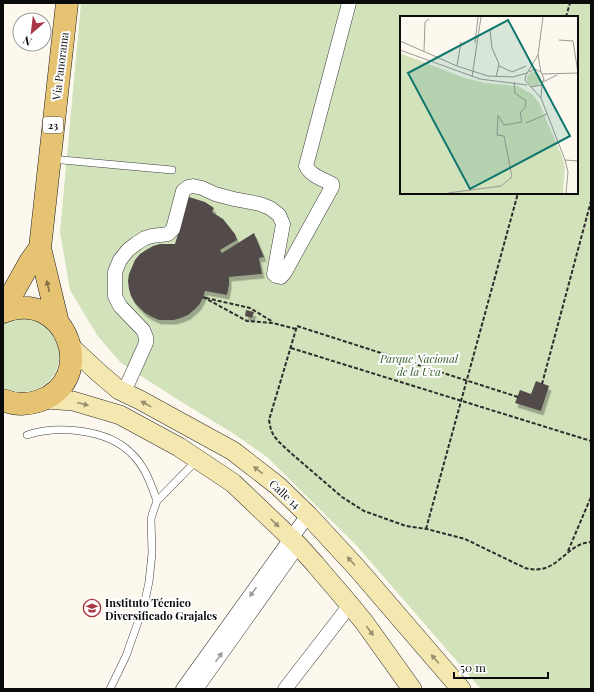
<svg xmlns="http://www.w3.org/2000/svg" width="594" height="692" viewBox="0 0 594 692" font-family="'Playfair Display',serif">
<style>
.green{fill:#d2e2bb;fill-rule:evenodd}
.building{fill:#534c49;filter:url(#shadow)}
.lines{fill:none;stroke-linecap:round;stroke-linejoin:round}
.service-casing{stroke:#3e3e3e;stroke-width:8}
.minor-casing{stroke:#3e3e3e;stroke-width:15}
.secondary-casing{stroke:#2d2d2d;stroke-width:20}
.primary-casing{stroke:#1c1c1c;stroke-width:23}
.path{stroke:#2d2d2d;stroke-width:2;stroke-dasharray:4 2;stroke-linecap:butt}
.service{stroke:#fff;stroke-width:7}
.minor{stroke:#fff;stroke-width:14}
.secondary{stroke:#f4e8b0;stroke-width:19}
.primary{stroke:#e6c273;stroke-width:22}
.oneway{fill:#837044}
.oneway2{fill:#97906e}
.oneway3{fill:#9d9d9d}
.labels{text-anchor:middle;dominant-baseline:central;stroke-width:4;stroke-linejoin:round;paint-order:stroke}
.shield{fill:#fff;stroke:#545454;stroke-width:1}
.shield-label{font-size:10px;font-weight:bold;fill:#0b0b0b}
.street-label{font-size:11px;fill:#0b0b0b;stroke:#fff}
.park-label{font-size:11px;font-style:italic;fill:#345a25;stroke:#fff}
.poi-label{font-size:11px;font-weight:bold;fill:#0b0b0b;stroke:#fff;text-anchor:start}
.inset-road{fill:none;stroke:#9c9993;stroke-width:1}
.view{fill:#0f766e;fill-opacity:0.15;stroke:#0f766e;stroke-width:2}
.inset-edge{fill:none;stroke:#0b0b0b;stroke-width:2}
</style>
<defs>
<filter id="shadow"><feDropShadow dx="2.5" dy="4.5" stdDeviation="0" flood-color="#0004"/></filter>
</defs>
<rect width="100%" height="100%" fill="#fcf8ed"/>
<path class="green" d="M 81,3 L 591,3 L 591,689 L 481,689 L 356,545 L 267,457 L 231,432 L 180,401 L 121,363 L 97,335 L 70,290 L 60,232 ZM 401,17 L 577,17 L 577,193 L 401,193 Z
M 26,318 C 32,320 39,321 43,325 C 48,328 50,332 53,336 C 75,369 37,406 3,387 L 3,323 L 9,320 Z"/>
<path class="building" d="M 189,197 L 205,202 L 214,208 L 212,212 L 223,219 L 235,234 L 237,240 L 220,250 L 222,253 L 254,233 L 264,257 L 259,258 L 262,274 L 229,277 L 229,285 L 227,295 L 205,291 L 203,298 L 199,305 L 194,310 L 188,315 L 181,318 L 174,320 L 159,320 L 152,317 L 145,313 L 135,303 L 131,296 L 129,289 L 128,281 L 129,274 L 135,260 L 140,254 L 146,250 L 153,246 L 160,244 L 175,244 Z
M 246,310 L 254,312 L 252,318 L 245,316 Z
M 536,381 L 549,386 L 541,411 L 515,403 L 520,390 L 531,394 Z"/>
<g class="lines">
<defs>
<path id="service" d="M 51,159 L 172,170
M 27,435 C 58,425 107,429 131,453 C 145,466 151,484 157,501
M 110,689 L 126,656 L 144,605 L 149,582 L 152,553 L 151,519 L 153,512 L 157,501 L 197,460"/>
<path id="minor" d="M 124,392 L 146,343 L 146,337 L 143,330 L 120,306 L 115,296 L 115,272 L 120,260 L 128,250 L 137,243 L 145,238 L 152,236 L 168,234 L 173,229 L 183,191 L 188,187 L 193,186 L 202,188 L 215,194 L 234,199 L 260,204 L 270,208 L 279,215 L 283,224 L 274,274 L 276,276 L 281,277 L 285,272 L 332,187 L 332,184 L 330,183 C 322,179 310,175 306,166 L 349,3
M 183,689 L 308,515
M 196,689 L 292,554
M 285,689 L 350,605"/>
<path id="secondary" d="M 70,346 L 99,373 L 119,390 L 140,400 L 233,451 L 278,486 L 308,515 L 356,567 L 461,689
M 45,399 L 73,401 L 120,415 L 179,447 L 233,483 L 298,545 L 315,564 L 350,605 L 364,622 L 412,689"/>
<path id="primary" d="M 3,310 L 30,262 L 40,248
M 3,312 C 66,287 100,380 39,401 C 27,405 15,405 3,400
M 58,323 L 40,248 L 67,3"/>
</defs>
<use href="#service" class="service-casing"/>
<use href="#minor" class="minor-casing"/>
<use href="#secondary" class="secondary-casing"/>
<use href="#primary" class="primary-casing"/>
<path class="path" d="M 566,17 L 570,3
M 203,297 L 247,321 L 273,323 L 296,329
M 206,298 L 250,308 L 273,322
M 291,348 L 591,441
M 542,384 L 591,201
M 518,397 L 297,326 L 269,420 L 271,430 L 274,436 L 279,442 L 292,454 L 342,497 L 364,511 L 406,526 L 427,529 L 465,539 L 525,568 C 530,569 535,570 541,569 C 560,566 570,543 591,542
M 426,529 L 518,193
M 568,551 L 591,497"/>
<use href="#service" class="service"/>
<use href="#minor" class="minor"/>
<use href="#secondary" class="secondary"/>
<use href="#primary" class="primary"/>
</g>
<defs><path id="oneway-solid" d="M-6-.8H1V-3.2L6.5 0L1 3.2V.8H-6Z"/></defs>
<use class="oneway" href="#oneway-solid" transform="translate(48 286) rotate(-103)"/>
<g class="oneway2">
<use href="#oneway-solid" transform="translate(83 404) rotate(15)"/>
<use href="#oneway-solid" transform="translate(146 404) rotate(-151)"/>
<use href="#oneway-solid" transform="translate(258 470) rotate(-142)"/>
<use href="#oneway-solid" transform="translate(275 523) rotate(44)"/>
<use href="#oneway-solid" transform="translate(351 561) rotate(-133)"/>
<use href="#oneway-solid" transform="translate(370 631) rotate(54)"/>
<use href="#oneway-solid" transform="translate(435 659) rotate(-131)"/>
</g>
<g class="oneway3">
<use href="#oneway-solid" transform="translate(253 592) rotate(126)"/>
<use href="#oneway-solid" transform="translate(219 657) rotate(-55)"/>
</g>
<defs>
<symbol id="school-ring" viewBox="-11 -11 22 22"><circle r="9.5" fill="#fff" stroke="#a83744" stroke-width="1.5"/><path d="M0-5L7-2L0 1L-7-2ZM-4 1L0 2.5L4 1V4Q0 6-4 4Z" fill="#a83744"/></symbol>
</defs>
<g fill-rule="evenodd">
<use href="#school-ring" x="82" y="598" width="20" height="20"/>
</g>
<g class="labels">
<rect class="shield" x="43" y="117" width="20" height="16" rx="3"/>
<g class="shield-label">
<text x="53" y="125">23</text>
</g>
<g class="street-label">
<text transform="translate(60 66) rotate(-83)">Vía Panorama</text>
<text transform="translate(285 494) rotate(42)">Calle 14</text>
</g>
<g class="park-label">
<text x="419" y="358">Parque Nacional<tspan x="419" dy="13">de la Uva</tspan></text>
</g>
<g class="poi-label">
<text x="105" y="602">Instituto Técnico<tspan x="105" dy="13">Diversificado Grajales</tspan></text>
</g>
</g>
<g transform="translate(400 16)">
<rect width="178" height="178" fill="#fcf8ed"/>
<path d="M 0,37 L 62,61 L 84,67 L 117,70 L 132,78 L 139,87 L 162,140 L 165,152 L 163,177 L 0,177 ZM127 63a7 7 0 1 1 14 0a7 7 0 1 1-14 0Z" fill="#d2e2bb"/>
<path class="inset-road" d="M 90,13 L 92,32 L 99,48 L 96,61M 159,24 L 173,25 L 178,57M 0,25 L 57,50 L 88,60 L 113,61 L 127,57M 75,27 L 78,1M 0,34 L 80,63 L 127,69M 24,35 L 25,6 L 29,3M 57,50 L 61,26M 99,50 L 112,56 L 126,50M 129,56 L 135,53 L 141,56 L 144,63 L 141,69 L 131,71 L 125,64 L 126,59 L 138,39M 141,56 L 138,39 L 143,1M 142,58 L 178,57M 72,61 L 81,1M 143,66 L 157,59M 131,71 L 141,82 L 165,144 L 168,156 L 166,177M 141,82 L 142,68M 98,99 L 104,109 L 122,106 L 120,97 L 125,92 L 126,85 L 115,77 L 114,66M 126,107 L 147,98M 165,144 L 178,145M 48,177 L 101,170 L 112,161 L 104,120 L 97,119 L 98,99"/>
<path class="view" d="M 108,4 L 170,120 L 70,173 L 8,57 Z"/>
<rect width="178" height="178" class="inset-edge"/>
</g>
<rect width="594" height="692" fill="none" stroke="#0b0b0b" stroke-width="8"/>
<g transform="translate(32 32) rotate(208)"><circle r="19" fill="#ffffff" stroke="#9d9d9d"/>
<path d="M0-3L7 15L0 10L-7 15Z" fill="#a83744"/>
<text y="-6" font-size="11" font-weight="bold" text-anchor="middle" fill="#0b0b0b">N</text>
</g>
<path d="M454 672v6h94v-6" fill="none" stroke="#0b0b0b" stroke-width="2"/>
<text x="460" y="672" font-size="12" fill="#0b0b0b" stroke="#ffffff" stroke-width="3" paint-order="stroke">50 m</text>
</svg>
